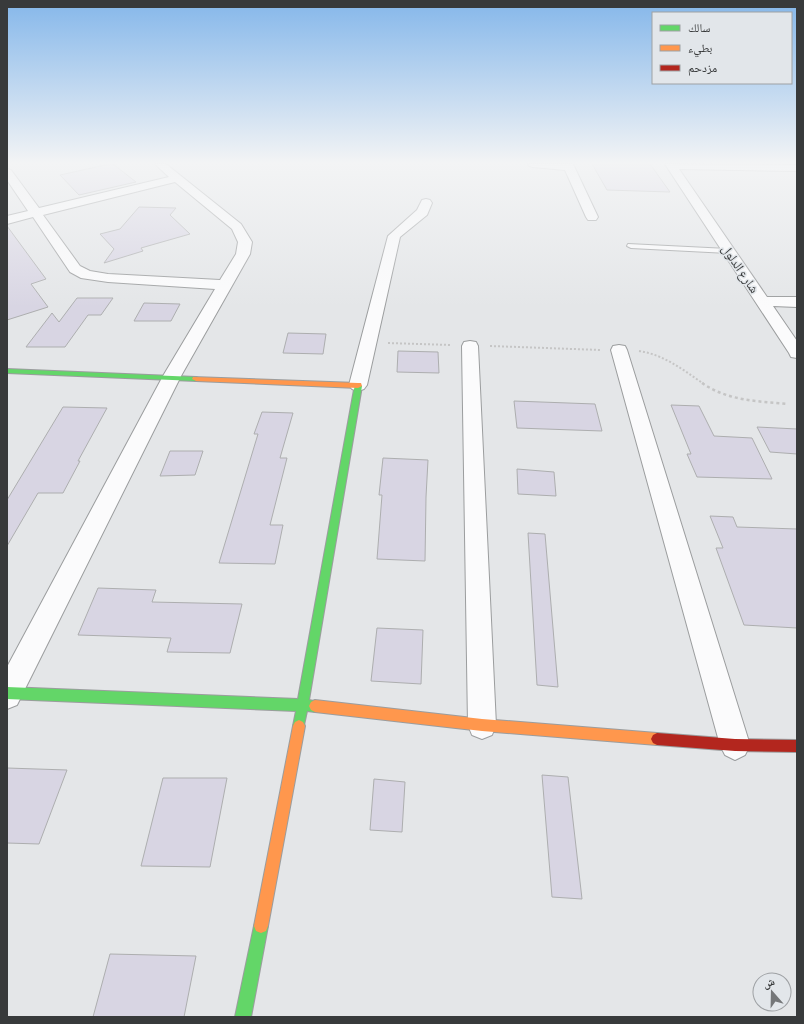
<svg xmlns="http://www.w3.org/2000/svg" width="804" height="1024" viewBox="0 0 804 1024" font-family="'Sofia Sans Condensed','Noto Naskh Arabic',sans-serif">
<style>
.building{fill:#d8d5e3;stroke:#adaeaf}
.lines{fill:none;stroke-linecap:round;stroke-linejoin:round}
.lane-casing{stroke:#9b9d9e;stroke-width:2}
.street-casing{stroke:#9b9d9e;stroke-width:2}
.fast-casing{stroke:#9b9d9e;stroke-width:2}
.slow-casing{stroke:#9b9d9e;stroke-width:2}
.jam-casing{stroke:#9b9d9e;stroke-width:2}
.path-far1{stroke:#c5c5c5;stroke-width:2;stroke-dasharray:2 2;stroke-linecap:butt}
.path{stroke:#c5c5c5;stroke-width:2.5;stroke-dasharray:3 3;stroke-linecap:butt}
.lane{fill:#fbfbfc;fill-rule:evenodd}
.street{fill:#fbfbfc;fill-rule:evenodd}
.fast{fill:#63d668;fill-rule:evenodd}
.slow{fill:#ff974d;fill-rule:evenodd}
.jam{fill:#b3261e;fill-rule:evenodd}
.labels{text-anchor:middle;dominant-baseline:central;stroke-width:3;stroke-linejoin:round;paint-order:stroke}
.far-street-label{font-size:13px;fill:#383a3b;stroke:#e2e6ea}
</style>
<rect width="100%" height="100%" fill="#e4e6e8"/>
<path class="building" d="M 110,164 L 113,164 L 136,182 L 79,195 L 60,175 Z
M 592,164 L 650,164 L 670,192 L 607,190 Z
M 139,207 L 176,208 L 170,215 L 190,234 L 141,248 L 143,251 L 104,263 L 114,249 L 100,234 L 120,229 Z
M 7,226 L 46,279 L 31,284 L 48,307 L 7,320 Z
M 77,298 L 113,298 L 101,315 L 88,315 L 65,347 L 26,347 L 52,313 L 59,322 Z
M 144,303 L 180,304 L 171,321 L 134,321 Z
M 288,333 L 326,334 L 323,354 L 283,353 Z
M 398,351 L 438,352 L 439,373 L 397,372 Z
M 514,401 L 595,404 L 602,431 L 517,428 Z
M 671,405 L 699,406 L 714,436 L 752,438 L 772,479 L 697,477 L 687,454 L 691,454 Z
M 63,407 L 107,408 L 78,461 L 80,461 L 63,493 L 38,493 L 7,546 L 7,500 Z
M 262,412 L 293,413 L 280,458 L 287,458 L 270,525 L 283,525 L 275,564 L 219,563 L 258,434 L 254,434 Z
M 757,427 L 797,429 L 797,454 L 770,452 Z
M 170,451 L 203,451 L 195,475 L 160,476 Z
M 383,458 L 428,460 L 426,497 L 425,561 L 377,559 L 382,495 L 379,495 Z
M 517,469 L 554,472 L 556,496 L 518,494 Z
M 710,516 L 733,517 L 737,527 L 797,529 L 797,628 L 744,625 L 716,548 L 723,548 Z
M 528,533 L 545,534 L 558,687 L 537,685 Z
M 98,588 L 156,590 L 152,602 L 242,604 L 230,653 L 167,652 L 171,638 L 78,635 Z
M 377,628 L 423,630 L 421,684 L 371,681 Z
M 7,768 L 67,770 L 39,844 L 7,843 Z
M 542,775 L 568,777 L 582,899 L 552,897 Z
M 163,778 L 227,778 L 210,867 L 141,866 Z
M 374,779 L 405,782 L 402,832 L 370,830 Z
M 110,954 L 196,956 L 184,1017 L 93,1017 Z"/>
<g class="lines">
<defs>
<path id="lane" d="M 628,244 L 728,249 L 732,251 L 728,253 L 631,248 L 627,246 Z"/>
<path id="street" d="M 155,164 L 166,164 L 241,224 L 252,242 L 250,254 L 181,376 L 17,705 L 7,709 L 7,667 L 163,376 L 215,289 L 108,282 L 81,278 L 70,272 L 33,217 L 7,224 L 7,216 L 28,211 L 7,180 L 7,169 L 11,170 L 39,208 L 169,177 ZM 175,182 L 232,229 L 238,242 L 236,254 L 220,280 L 108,274 L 90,271 L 80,266 L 43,215 Z
M 528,164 L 573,164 L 598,217 L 596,220 L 588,220 L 586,217 L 565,170 L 533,167 L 529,166 Z
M 665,164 L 797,165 L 797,171 L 679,169 L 767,297 L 797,297 L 797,307 L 773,306 L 797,341 L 797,358 L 791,357 L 789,353 Z
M 426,199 L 430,200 L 432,203 L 427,215 L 400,237 L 367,385 L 364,389 L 358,391 L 352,389 L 349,385 L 388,236 L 417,210 L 422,200 Z
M 470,341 L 476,342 L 478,346 L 496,725 L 492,735 L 482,739 L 472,735 L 468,725 L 462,346 L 464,342 Z
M 619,345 L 625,346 L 627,350 L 750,745 L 745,755 L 735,760 L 725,755 L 720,745 L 611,350 L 613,346 Z"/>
<path id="fast" d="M 7,369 L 196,377 L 200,379 L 196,381 L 7,373 Z
M 355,384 L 358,384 L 362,386 L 309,700 L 319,702 L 321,706 L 319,710 L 315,712 L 307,711 L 303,730 L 299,732 L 295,730 L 293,726 L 296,711 L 7,699 L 7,687 L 298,699 Z
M 261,919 L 266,921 L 268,926 L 251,1017 L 235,1017 L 254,926 L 256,921 Z"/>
<path id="slow" d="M 193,377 L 358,383 L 361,383 L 362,386 L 358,388 L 196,381 L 192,379 Z
M 315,700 L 482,719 L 657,733 L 661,735 L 663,739 L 661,743 L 657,745 L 482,731 L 315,712 L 311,710 L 309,706 L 311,702 Z
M 299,720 L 303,722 L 305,726 L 268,926 L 266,931 L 261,933 L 256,931 L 254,926 L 293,726 L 295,722 Z"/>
<path id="jam" d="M 657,733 L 735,739 L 797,740 L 797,752 L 735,751 L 657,745 L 653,743 L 651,739 L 653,735 Z"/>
</defs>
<use href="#lane" class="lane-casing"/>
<use href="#street" class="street-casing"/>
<use href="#fast" class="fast-casing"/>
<use href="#slow" class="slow-casing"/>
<use href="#jam" class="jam-casing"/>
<path class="path-far1" d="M 388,343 L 451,345
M 490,346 L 601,350
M 639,351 C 665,355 683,370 704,384"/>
<path class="path" d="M 702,383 C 728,401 757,401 787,404"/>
<use href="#lane" class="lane"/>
<use href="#street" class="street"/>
<use href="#fast" class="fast"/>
<use href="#slow" class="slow"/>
<use href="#jam" class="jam"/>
</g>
<linearGradient id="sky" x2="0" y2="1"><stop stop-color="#85b7ea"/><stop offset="0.53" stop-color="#f3f4f5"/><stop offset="1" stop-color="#f3f4f5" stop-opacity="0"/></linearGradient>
<rect width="804" height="307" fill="url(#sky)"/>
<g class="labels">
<g class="far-street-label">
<text transform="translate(740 269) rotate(56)">شارع الدلول</text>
</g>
</g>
<rect width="804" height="1024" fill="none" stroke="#383a3b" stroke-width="16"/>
<rect x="652" y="12" width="140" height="72" fill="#e2e6ea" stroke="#9ea1a4"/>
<rect x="660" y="25" width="20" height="6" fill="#63d668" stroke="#9ea1a4"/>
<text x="688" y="32" font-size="12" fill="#383a3b">سالك</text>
<rect x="660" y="45" width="20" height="6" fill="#ff974d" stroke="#9ea1a4"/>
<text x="688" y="52" font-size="12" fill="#383a3b">بطيء</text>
<rect x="660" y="65" width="20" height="6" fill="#b3261e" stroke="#9ea1a4"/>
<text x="688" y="72" font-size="12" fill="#383a3b">مزدحم</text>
<g transform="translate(772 992) rotate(340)"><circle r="19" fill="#e2e6ea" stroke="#9ea1a4"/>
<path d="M0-3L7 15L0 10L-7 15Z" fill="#747678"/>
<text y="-6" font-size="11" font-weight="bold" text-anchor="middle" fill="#383a3b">ش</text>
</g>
</svg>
